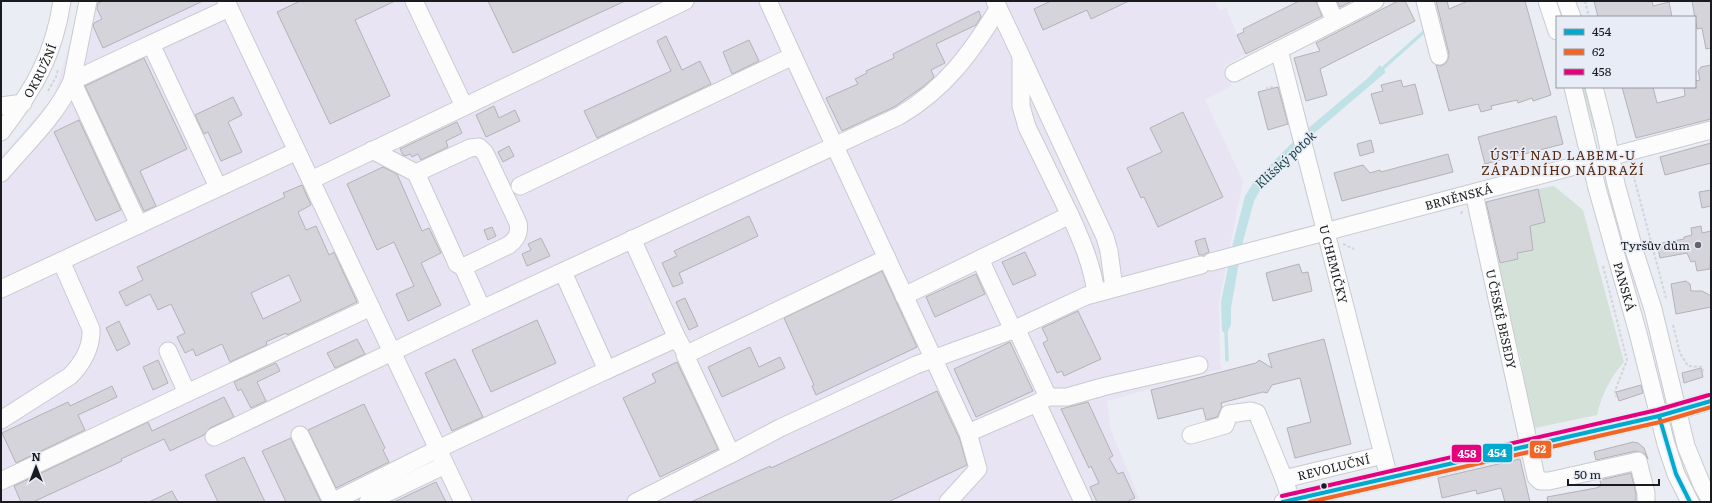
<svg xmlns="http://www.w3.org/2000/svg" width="1712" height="503" viewBox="0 0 1712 503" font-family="Literata,serif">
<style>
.industrial{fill:#e8e4f3}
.green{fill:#d3e1d8}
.water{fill:#c0e2e7}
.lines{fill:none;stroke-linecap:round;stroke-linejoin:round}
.stream{stroke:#c0e2e7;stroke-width:3.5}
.building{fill:#d5d4da;stroke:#b2b2b7;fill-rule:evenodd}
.minor-casing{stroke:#c8cbd0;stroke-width:19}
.path{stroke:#d2d4d5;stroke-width:2;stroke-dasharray:3 2;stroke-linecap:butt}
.minor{stroke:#fcfcfd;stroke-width:17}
.bus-1-casing{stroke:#e7ecf7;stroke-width:7}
.bus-2-casing{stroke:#e7ecf7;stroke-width:7}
.bus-3-casing{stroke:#e7ecf7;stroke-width:7}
.bus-1{stroke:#00a9ce;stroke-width:4}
.bus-2{stroke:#f26522;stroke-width:4}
.bus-3{stroke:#e5007d;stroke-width:4}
.poi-dot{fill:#63646a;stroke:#e7ecf7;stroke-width:1.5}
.bus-dot{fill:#1a1b1f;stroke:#e7ecf7;stroke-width:1.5}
.labels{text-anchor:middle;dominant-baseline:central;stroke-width:3.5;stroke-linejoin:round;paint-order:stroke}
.street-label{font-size:12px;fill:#1a1b1f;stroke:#e7ecf7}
.poi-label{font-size:12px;fill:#1a1b1f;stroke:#e7ecf7;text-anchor:end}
.neighbourhood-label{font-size:13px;letter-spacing:1px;fill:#57280b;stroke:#e7ecf7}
.water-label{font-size:13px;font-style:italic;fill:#144144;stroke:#e7ecf7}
.line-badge{stroke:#e7ecf7;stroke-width:1.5}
.badge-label{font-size:11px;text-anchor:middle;font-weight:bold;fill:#fff}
</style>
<rect width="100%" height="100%" fill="#eaedf4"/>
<path class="industrial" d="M 80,1 L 1215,1 L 1219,11 L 1226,8 L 1246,54 L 1224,66 L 1232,86 L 1205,100 L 1243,181 L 1219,301 L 1220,361 L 1222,369 L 1107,401 L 1110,428 L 1139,498 L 1136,502 L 1,502 L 1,157 L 54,96 L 80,8 Z"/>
<path class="green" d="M 1582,87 L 1587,87 L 1599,128 L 1594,129 Z
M 1554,186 L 1583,210 L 1624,362 C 1610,378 1602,394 1597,415 L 1535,428 L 1530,419 L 1521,360 L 1495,265 L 1518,259 L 1518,252 L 1533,250 L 1532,243 L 1520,247 L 1513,228 L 1532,226 L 1545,222 L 1538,189 Z"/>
<path class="water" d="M 1380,65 L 1386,72 L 1305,141 L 1263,185 L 1254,201 L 1242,245 L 1231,308 L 1231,325 L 1226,334 L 1222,331 L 1221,302 L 1233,243 L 1245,196 L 1255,180 L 1299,136 L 1369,77 Z"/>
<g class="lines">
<path class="stream" d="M 1381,70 L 1427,29
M 1226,331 L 1227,360"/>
</g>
<path class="building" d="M 103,1 L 203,1 L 103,48 L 93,26 L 94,23 L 102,19 L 97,9 L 98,3 Z
M 300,1 L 395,1 L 355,20 L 390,96 L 330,124 L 277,12 Z
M 488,1 L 625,1 L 513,53 Z
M 1051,1 L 1129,1 L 1091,19 L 1087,10 L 1043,30 L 1034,9 Z
M 1299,1 L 1316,1 L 1322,16 L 1246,54 L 1237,35 L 1244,32 L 1243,29 Z
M 1337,1 L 1352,1 L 1340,7 Z
M 1398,1 L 1405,1 L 1415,21 L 1320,69 L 1327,95 L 1306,101 L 1294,58 L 1320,51 L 1316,43 Z
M 1436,1 L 1447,1 L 1449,9 L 1468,1 L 1525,1 L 1551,95 L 1533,101 L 1532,98 L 1518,103 L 1517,100 L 1491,106 L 1492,109 L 1481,112 L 1478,104 L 1449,111 L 1436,65 L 1441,66 L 1446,63 L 1448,59 L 1449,54 Z
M 1594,1 L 1652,1 L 1653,6 L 1669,2 L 1672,17 L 1598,17 Z
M 1692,1 L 1711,1 L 1711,48 L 1706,49 L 1702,28 L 1697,29 Z
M 979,11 L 981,17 L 976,25 L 936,44 L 945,63 L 931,70 L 934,77 L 924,86 L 894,107 L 842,131 L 826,98 L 858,84 L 855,79 L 867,73 L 866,71 L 894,58 L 893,54 Z
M 666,36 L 682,70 L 700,61 L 711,84 L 597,138 L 584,111 L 671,71 L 657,41 Z
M 749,40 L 759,61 L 732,74 L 723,52 Z
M 144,58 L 187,149 L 140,171 L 156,206 L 144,211 L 85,86 Z
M 1711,65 L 1711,119 L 1636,138 L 1622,87 L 1653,87 L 1657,103 L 1685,96 L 1684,87 L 1695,87 L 1695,81 L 1700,80 L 1698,71 L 1701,67 Z
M 1401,80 L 1403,87 L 1415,84 L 1423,114 L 1380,124 L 1371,94 L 1383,91 L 1381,85 Z
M 1278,87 L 1288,124 L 1268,130 L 1258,92 Z
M 233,97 L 242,115 L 228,122 L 242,152 L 221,161 L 208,132 L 204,134 L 195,115 Z
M 494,106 L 499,118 L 515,110 L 520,121 L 486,137 L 476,115 Z
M 1183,112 L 1223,197 L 1158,227 L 1144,197 L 1141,198 L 1127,168 L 1162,152 L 1150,128 Z
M 1556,116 L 1563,144 L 1485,164 L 1478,137 Z
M 79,120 L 121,210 L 96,221 L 54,132 Z
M 457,122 L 462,133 L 446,141 L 448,147 L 421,160 L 418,154 L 412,157 L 410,154 L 405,156 L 403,155 L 400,149 Z
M 1371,140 L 1374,152 L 1360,156 L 1357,144 Z
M 1711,143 L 1711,163 L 1665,175 L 1660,157 Z
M 509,146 L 514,156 L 503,162 L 498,152 Z
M 1448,154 L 1453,172 L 1342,201 L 1334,173 L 1363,165 L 1370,173 L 1380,170 L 1381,172 Z
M 383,167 L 397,174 L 422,231 L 429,228 L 441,253 L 421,263 L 441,305 L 408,321 L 396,294 L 414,286 L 394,242 L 377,250 L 347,184 Z
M 302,185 L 311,205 L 298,212 L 306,230 L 316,226 L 329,255 L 334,252 L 357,302 L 287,335 L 286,333 L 266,342 L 267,345 L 230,362 L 222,344 L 196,356 L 193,349 L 185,353 L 177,337 L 185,333 L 171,304 L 158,310 L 150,294 L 126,306 L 119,292 L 143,280 L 137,267 L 285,197 L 283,193 ZM 289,275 L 301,301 L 263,319 L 251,293 Z
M 1538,189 L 1545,222 L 1530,226 L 1533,250 L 1517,253 L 1518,259 L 1500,263 L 1486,202 Z
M 1711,190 L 1711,206 L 1702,208 L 1699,192 Z
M 749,216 L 758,236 L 679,273 L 683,283 L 673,287 L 662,263 L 677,256 L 674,251 Z
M 1701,226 L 1702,233 L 1711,231 L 1710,269 L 1697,271 L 1695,261 L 1691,262 L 1687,253 L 1660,258 L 1657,244 L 1684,239 L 1684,237 L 1692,235 L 1691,228 Z
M 492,227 L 496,236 L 488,240 L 484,230 Z
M 541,238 L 550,256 L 527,266 L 522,254 L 531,250 L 528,244 Z
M 1205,238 L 1209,252 L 1204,255 L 1199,255 L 1195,241 Z
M 1025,252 L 1036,275 L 1013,285 L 1002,262 Z
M 1299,264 L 1302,273 L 1308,272 L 1312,291 L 1273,301 L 1266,273 Z
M 882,271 L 917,347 L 816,395 L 812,386 L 814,385 L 784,318 Z
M 976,274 L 985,294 L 935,317 L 926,297 Z
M 1686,281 L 1690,284 L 1691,291 L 1702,291 L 1711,296 L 1711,307 L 1676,314 L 1671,284 Z
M 685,298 L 698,326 L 689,330 L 676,302 Z
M 1078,311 L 1101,359 L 1064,376 L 1062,371 L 1057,373 L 1043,343 L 1048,340 L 1042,328 Z
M 537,320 L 556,363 L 491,392 L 472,350 Z
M 119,321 L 130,344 L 117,351 L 106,328 Z
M 357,339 L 365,354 L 335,368 L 327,353 Z
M 1324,339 L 1351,444 L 1295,458 L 1287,428 L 1311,422 L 1300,378 L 1272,385 L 1267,393 L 1263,392 L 1221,403 L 1222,407 L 1217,417 L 1206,420 L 1203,408 L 1158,419 L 1151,390 L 1256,363 L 1259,360 L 1272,368 L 1268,354 Z
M 1010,342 L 1033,391 L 976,417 L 954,369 Z
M 750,347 L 759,367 L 780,357 L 785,368 L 722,397 L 708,367 Z
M 455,359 L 483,417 L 452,431 L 425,373 Z
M 158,360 L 168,383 L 153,390 L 143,367 Z
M 677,362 L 718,449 L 660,477 L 623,398 L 656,382 L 652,374 Z
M 276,363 L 280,371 L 257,382 L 266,401 L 251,408 L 241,389 L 238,391 L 234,382 Z
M 1701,368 L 1703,377 L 1684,383 L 1682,373 Z
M 1641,385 L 1643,393 L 1619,401 L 1616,392 Z
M 112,386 L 117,397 L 78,415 L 85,430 L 16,463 L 2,433 L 68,402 L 70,406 Z
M 937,391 L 960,440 L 967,465 L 888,502 L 691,502 L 770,466 L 771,468 Z
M 224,397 L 234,417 L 210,428 L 204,435 L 170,451 L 164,439 L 121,459 L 122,461 L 33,502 L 21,502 L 14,486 L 148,422 L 152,431 Z
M 1088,402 L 1113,456 L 1109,458 L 1118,474 L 1123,472 L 1135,498 L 1126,502 L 1097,502 L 1090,487 L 1099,483 L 1091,466 L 1089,468 L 1061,409 Z
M 364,404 L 385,448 L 383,450 L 389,462 L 336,488 L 308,430 Z
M 291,438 L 291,439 L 321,502 L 286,502 L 262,451 Z
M 1633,442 L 1638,443 L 1644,448 L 1648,459 L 1645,454 L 1636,451 L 1596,460 L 1594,452 Z
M 244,457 L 265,502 L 218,502 L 205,475 Z
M 1520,459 L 1530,502 L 1505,502 L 1501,488 L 1477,494 L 1476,490 L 1442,498 L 1438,478 Z
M 1631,473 L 1636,494 L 1636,502 L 1548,502 L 1547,497 L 1596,488 L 1601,486 L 1600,480 Z
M 436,482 L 446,502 L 394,502 Z
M 172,491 L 178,502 L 149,502 Z"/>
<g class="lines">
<defs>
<g id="minor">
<path d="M 226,1 L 463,502"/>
<path d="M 414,1 L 464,106"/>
<path d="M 768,1 L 793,56"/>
<path d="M 995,1 L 1021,56 L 1021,106 L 1027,127 L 1070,215"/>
<path d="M 1326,1 L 1335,21"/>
<path d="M 1425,1 L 1439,56"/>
<path d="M 1547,1 L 1557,31"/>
<path d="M 1566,1 L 1572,17"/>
<path d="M 151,44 L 229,8"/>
<path id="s1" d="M 1279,50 L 1389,478"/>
<path d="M 1021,56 L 1105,237 L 1109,251 L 1114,288"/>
<path d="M 1234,73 L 1375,1"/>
<path id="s2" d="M 1573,87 L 1597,188 L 1638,333 L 1666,444 L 1676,474 L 1690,502"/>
<path d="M 1594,87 L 1605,130 L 1616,184 L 1635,253 L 1653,309 L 1686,446 L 1702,485 L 1711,501"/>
<path d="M 1,106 L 23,103"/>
<path id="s3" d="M 1,132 C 34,89 54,55 62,1"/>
<path d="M 372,150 L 416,173 L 455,259 L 457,264 L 463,267"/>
<path d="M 1,173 C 25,145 57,115 72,81 L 88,1"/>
<path d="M 416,173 L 470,148 L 479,147 L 485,153 L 518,223 C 520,233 517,239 509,245 L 463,267 L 482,309 L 899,116 C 945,89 971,53 998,9"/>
<path d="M 311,180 L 685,1"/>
<path d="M 520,186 L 793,56 L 968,433 L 978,469 L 948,502"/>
<path id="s4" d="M 1474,193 L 1536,477 L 1540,481 L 1549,481 L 1638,461 L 1646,493 L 1646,502"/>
<path d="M 139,225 L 72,81 L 151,44 L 218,187"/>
<path d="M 632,239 L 677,338"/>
<path d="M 980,259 L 1070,215 C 1082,241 1092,265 1096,293"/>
<path id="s5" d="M 1211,262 L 1711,130"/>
<path d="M 1,289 L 297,151"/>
<path d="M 904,296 L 980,259 L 1013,330"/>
<path d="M 1016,328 L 1048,397"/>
<path d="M 607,370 L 677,338 L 682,347"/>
<path d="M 187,393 L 371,307"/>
<path d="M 1037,403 L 1048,397 L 1067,397 L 1106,386 L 1199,365"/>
<path d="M 1,420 L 70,376 C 82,364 92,347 91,329 L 61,261"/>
<path d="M 968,433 L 1037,403 L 1083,502"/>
<path d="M 300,435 L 332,502 L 438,449 L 607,370 L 563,272"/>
<path d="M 1191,435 L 1225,425 L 1229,414 L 1251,411 L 1257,413 L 1284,479 L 1291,500"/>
<path d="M 214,437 L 482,309"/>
<path d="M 731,454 L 780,428 L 916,365 L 1013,330 L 1086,296 L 1201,265"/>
<path id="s6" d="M 1284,479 L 1383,455"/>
<path d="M 1,481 L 187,393 L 168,351"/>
<path d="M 368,502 L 445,465"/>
<path d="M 636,502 L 731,454 L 685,355 L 887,258"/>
<path d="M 1283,502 L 1659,416 L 1711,401"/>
</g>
</defs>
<use href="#minor" class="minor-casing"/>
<path class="path" d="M 1585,1 L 1589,17
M 1267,90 L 1267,88 L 1273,87
M 48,91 L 56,77 L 58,70
M 1633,165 L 1632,170 L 1666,298
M 1484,166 L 1487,175
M 1461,214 L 1463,210
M 1343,244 L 1354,249
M 1603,266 L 1627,360 L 1615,391 L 1616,397
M 1673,325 L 1680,353 L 1688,366 L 1702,367 L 1703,372"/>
<use href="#minor" class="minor"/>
<defs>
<path id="bus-1" d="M 1659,416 L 1676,474 L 1690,502
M 1283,502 L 1659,416 L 1711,401"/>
<path id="bus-2" d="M 1310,502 L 1660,422 L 1711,407"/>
<path id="bus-3" d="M 1282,496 L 1657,410 L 1709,395"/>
</defs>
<use href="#bus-1" class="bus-1-casing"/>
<use href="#bus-2" class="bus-2-casing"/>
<use href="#bus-3" class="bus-3-casing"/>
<use href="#bus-1" class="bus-1"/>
<use href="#bus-2" class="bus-2"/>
<use href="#bus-3" class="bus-3"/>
</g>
<circle class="poi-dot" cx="1698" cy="245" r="4"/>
<circle class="bus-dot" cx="1324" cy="486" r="3.5"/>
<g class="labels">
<g class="street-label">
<text stroke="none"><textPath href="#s3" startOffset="73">OKRUŽNÍ</textPath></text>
<text stroke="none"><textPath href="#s5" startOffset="256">BRNĚNSKÁ</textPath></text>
<text stroke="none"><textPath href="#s1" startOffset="221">U CHEMIČKY</textPath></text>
<text stroke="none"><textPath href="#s2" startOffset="206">PANSKÁ</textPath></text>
<text stroke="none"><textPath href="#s4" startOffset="129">U ČESKÉ BESEDY</textPath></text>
<text stroke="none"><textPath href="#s6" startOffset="51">REVOLUČNÍ</textPath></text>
</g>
<g class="poi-label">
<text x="1690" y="245">Tyršův dům</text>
</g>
<g class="neighbourhood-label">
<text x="1563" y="154">ÚSTÍ NAD LABEM-U<tspan x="1563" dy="15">ZÁPADNÍHO NÁDRAŽÍ</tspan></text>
</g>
<g class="water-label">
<text transform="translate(1285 159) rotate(-43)">Klíšský potok</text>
</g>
</g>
<g class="line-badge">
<rect x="1529" y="440" width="23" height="19" rx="4" fill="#f26522"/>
<rect x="1482" y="443" width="31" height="20" rx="4" fill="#00a9ce"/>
<rect x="1451" y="444" width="31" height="19" rx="4" fill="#e5007d"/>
</g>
<g class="badge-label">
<text x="1540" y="453">62</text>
<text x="1497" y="457">454</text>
<text x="1467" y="458">458</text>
</g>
<rect width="1712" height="503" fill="none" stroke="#1a1b1f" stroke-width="4"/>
<rect x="1556" y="16" width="140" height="72" fill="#e7ecf7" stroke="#9598a1"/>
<rect x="1564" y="29" width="20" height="6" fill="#00a9ce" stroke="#9598a1"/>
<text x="1592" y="36" font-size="12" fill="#1a1b1f">454</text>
<rect x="1564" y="49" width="20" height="6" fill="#f26522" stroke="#9598a1"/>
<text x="1592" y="56" font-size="12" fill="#1a1b1f">62</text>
<rect x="1564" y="69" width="20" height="6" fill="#e5007d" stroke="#9598a1"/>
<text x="1592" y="76" font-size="12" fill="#1a1b1f">458</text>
<g transform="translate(36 467)" stroke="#e7ecf7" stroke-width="3" paint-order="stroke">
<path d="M0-3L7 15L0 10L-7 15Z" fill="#1a1b1f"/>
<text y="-6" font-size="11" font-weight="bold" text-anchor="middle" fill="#1a1b1f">N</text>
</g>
<path d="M1568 479v6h91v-6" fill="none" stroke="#1a1b1f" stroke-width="2"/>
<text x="1574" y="479" font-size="12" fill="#1a1b1f" stroke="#e7ecf7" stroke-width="3" paint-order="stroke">50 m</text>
</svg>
